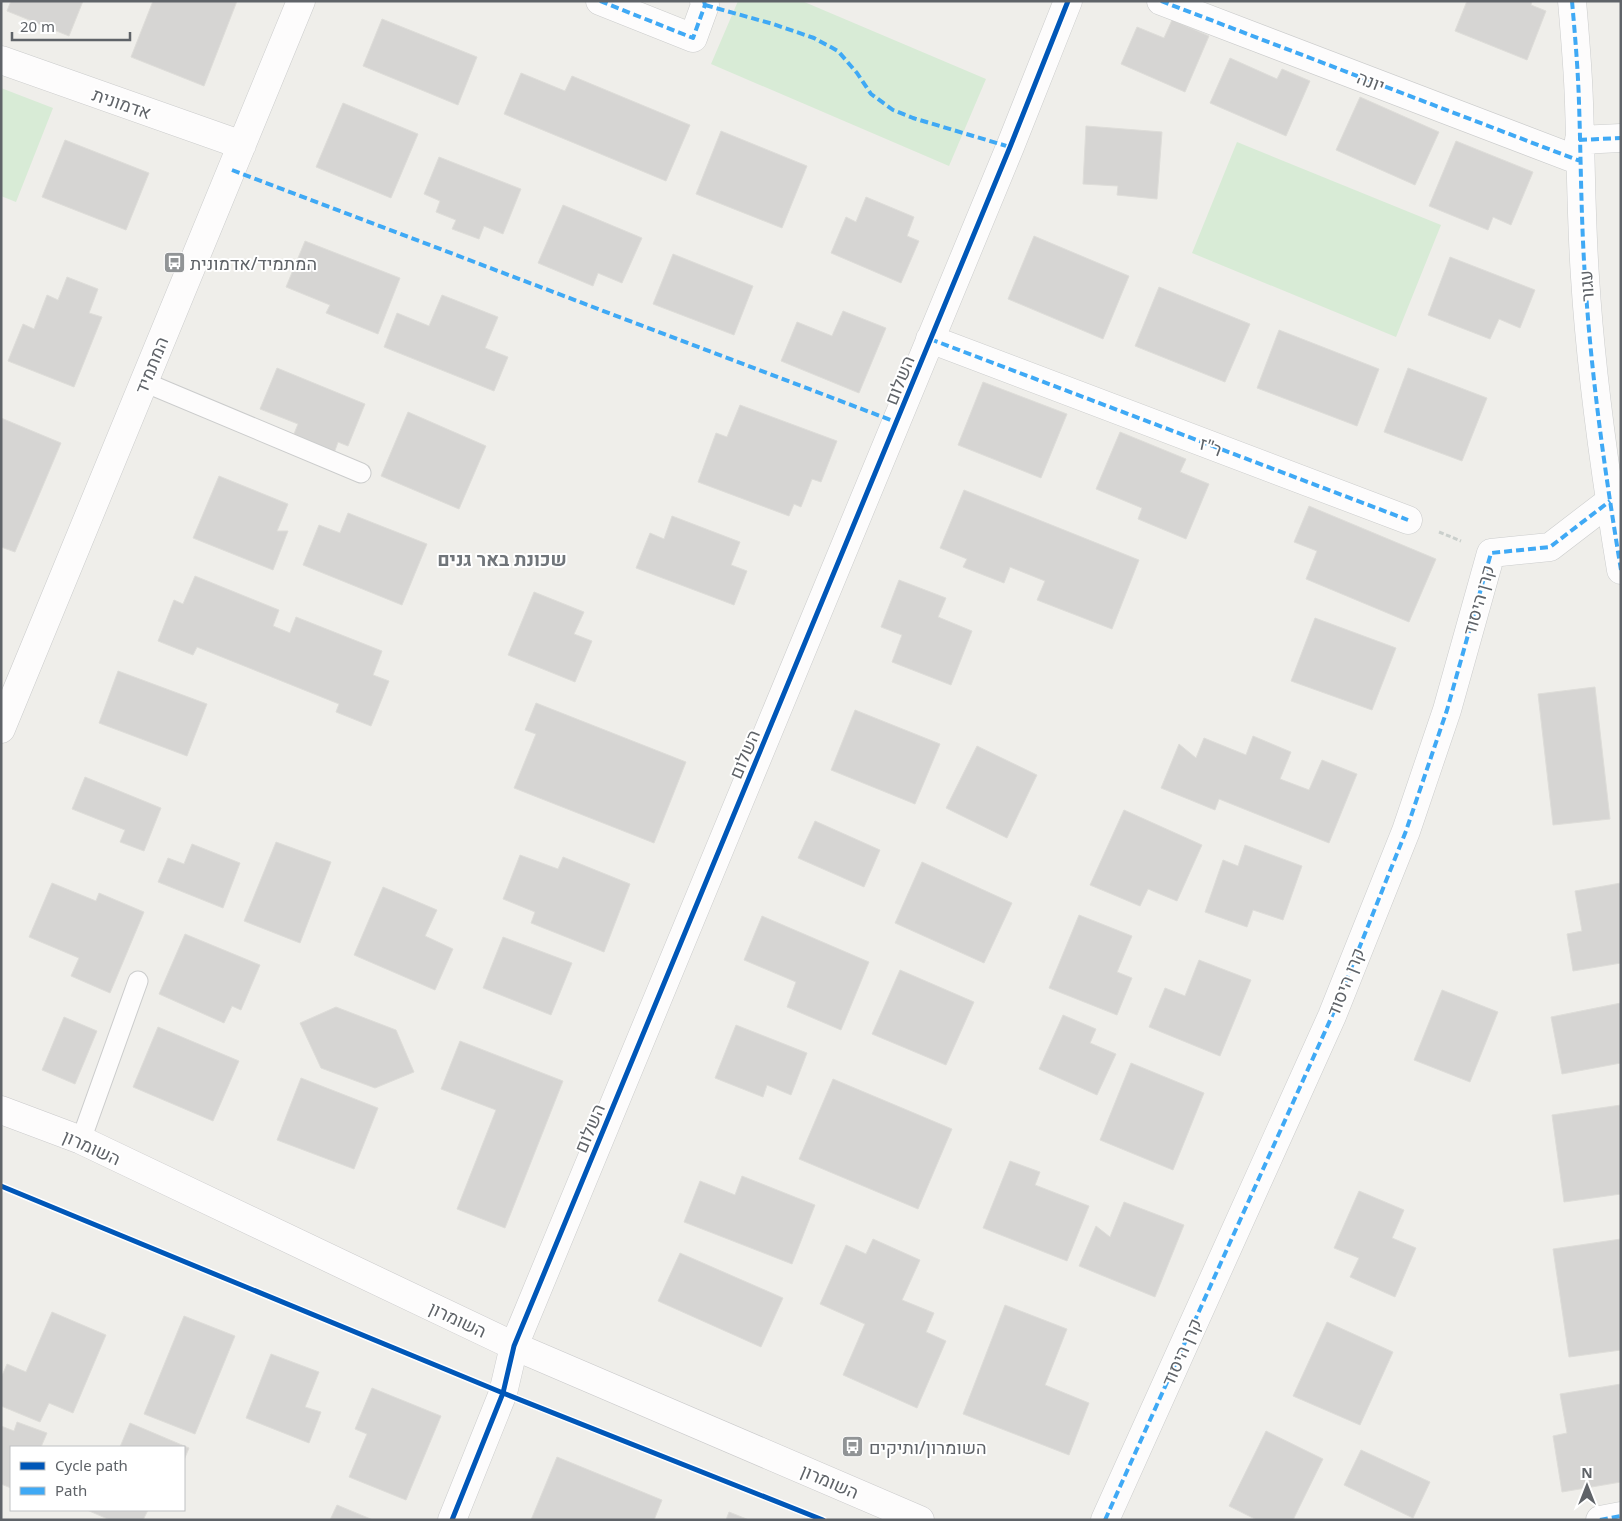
<svg xmlns="http://www.w3.org/2000/svg" width="1622" height="1521" viewBox="0 0 1622 1521" font-family="'Noto Sans',Heebo,sans-serif">
<style>
.green{fill:#d8ebd6}
.building{fill:#d6d5d3;stroke:#deddd9}
.lines{fill:none;stroke-linecap:round;stroke-linejoin:round}
.lane-casing{stroke:#cbcccc;stroke-width:21}
.street-casing{stroke:#cbcccc;stroke-width:29}
.secondary-casing{stroke:#cacacb;stroke-width:29}
.path{stroke:#cacfcc;stroke-width:3;stroke-dasharray:5 2.5;stroke-linecap:butt}
.lane{stroke:#fdfcfc;stroke-width:19}
.street{stroke:#fdfcfc;stroke-width:28}
.secondary{stroke:#fdfcfc;stroke-width:28}
.quiet{stroke:#3fa9f5;stroke-width:4;stroke-dasharray:8 4;stroke-linecap:butt}
.cycleway-casing{stroke:#fff;stroke-width:8}
.cycleway{stroke:#0057b8;stroke-width:5}
.labels{text-anchor:middle;dominant-baseline:central;stroke-width:4;stroke-linejoin:round;paint-order:stroke}
.street-label{font-size:18px;fill:#5f6368;stroke:#fff}
.poi-label{font-size:18px;fill:#5f6368;stroke:#fff;text-anchor:start}
.neighbourhood-label{font-size:19px;font-weight:bold;fill:#70757a;stroke:#fff}
</style>
<rect width="100%" height="100%" fill="#efeeea"/>
<path class="green" d="M 738,1 L 802,1 L 986,79 L 949,166 L 711,64 Z
M 1,88 L 53,108 L 16,202 L 1,196 Z
M 1237,142 L 1441,225 L 1396,337 L 1192,253 Z"/>
<path class="building" d="M 11,1 L 83,1 L 69,36 L 7,11 Z
M 153,1 L 237,1 L 204,86 L 131,57 Z
M 1467,1 L 1532,1 L 1531,5 L 1546,11 L 1527,60 L 1455,31 Z
M 382,19 L 477,57 L 458,105 L 363,66 Z
M 1172,20 L 1209,36 L 1185,92 L 1121,64 L 1137,27 L 1164,38 Z
M 1230,58 L 1277,79 L 1282,69 L 1310,81 L 1286,136 L 1210,103 Z
M 521,73 L 565,91 L 572,76 L 690,125 L 666,181 L 504,114 Z
M 1360,97 L 1439,132 L 1415,185 L 1336,150 Z
M 343,103 L 418,134 L 391,198 L 316,167 Z
M 1086,126 L 1162,132 L 1157,199 L 1117,195 L 1118,186 L 1083,184 Z
M 721,131 L 807,166 L 782,228 L 696,194 Z
M 65,140 L 149,173 L 126,230 L 42,197 Z
M 1456,141 L 1533,172 L 1511,225 L 1493,217 L 1488,230 L 1429,206 Z
M 439,157 L 521,189 L 503,234 L 484,226 L 479,239 L 452,229 L 456,220 L 436,212 L 440,201 L 424,194 Z
M 866,197 L 914,217 L 907,236 L 919,241 L 901,283 L 831,253 L 846,217 L 856,222 Z
M 563,205 L 642,238 L 622,283 L 598,273 L 593,286 L 538,263 Z
M 1034,236 L 1129,276 L 1103,339 L 1008,299 Z
M 305,241 L 400,278 L 378,334 L 326,313 L 330,305 L 286,287 Z
M 673,254 L 753,286 L 734,335 L 653,304 Z
M 1450,257 L 1535,290 L 1520,328 L 1499,319 L 1490,339 L 1428,315 Z
M 67,277 L 98,289 L 89,313 L 102,317 L 74,387 L 8,361 L 23,324 L 34,329 L 47,295 L 58,300 Z
M 1159,287 L 1250,324 L 1225,382 L 1135,346 Z
M 442,295 L 498,317 L 485,348 L 508,357 L 494,391 L 384,347 L 397,313 L 429,326 Z
M 843,311 L 886,328 L 859,393 L 781,361 L 797,322 L 832,336 Z
M 1279,330 L 1379,369 L 1357,426 L 1257,388 Z
M 277,368 L 365,404 L 348,446 L 338,442 L 333,456 L 292,439 L 298,424 L 260,409 Z
M 1408,368 L 1487,398 L 1462,461 L 1384,432 Z
M 983,382 L 1067,414 L 1041,478 L 958,445 Z
M 740,405 L 837,441 L 821,482 L 812,479 L 801,507 L 794,504 L 789,516 L 698,482 L 716,433 L 727,437 Z
M 408,412 L 486,446 L 459,509 L 381,476 Z
M 1,418 L 61,443 L 15,552 L 1,547 Z
M 1120,432 L 1186,459 L 1180,472 L 1209,484 L 1186,539 L 1138,519 L 1142,508 L 1096,489 Z
M 219,476 L 288,504 L 277,531 L 288,531 L 273,570 L 193,538 Z
M 964,490 L 1139,560 L 1112,629 L 1037,600 L 1045,581 L 1010,567 L 1004,583 L 963,567 L 967,559 L 940,548 Z
M 1309,506 L 1436,559 L 1409,622 L 1306,579 L 1317,551 L 1294,542 Z
M 348,513 L 427,544 L 402,605 L 303,565 L 319,525 L 340,533 Z
M 672,516 L 740,542 L 731,565 L 747,571 L 734,605 L 636,568 L 650,533 L 664,539 Z
M 195,576 L 279,610 L 273,626 L 290,633 L 296,617 L 382,651 L 373,675 L 389,681 L 371,726 L 336,712 L 339,704 L 197,647 L 193,655 L 158,641 L 174,600 L 183,604 Z
M 899,580 L 946,598 L 938,617 L 972,631 L 951,685 L 892,662 L 902,635 L 881,627 Z
M 534,592 L 584,612 L 574,634 L 592,641 L 575,682 L 508,655 Z
M 1315,618 L 1396,648 L 1372,710 L 1291,681 Z
M 118,671 L 207,704 L 187,756 L 99,723 Z
M 1595,687 L 1610,819 L 1553,825 L 1538,694 Z
M 536,703 L 686,762 L 654,843 L 514,788 L 536,734 L 525,730 Z
M 855,710 L 940,744 L 915,804 L 831,770 Z
M 1253,736 L 1291,752 L 1280,779 L 1309,790 L 1322,760 L 1357,774 L 1329,843 L 1219,799 L 1215,810 L 1161,788 L 1179,744 L 1196,758 L 1204,738 L 1246,755 Z
M 977,746 L 1037,775 L 1007,838 L 946,808 Z
M 85,777 L 161,808 L 144,851 L 120,842 L 125,830 L 72,809 Z
M 1124,810 L 1202,845 L 1177,901 L 1148,889 L 1140,906 L 1090,885 Z
M 815,821 L 880,850 L 864,887 L 798,858 Z
M 276,842 L 331,862 L 300,943 L 244,921 Z
M 192,844 L 240,863 L 223,908 L 158,882 L 168,858 L 184,864 Z
M 1245,845 L 1302,866 L 1283,920 L 1253,910 L 1247,927 L 1205,912 L 1223,860 L 1238,866 Z
M 520,855 L 558,869 L 563,857 L 630,884 L 604,952 L 531,923 L 535,912 L 503,899 Z
M 922,862 L 1012,903 L 984,963 L 895,923 Z
M 52,883 L 96,901 L 99,893 L 144,912 L 110,993 L 71,976 L 79,958 L 29,937 Z
M 1621,883 L 1621,963 L 1573,971 L 1567,934 L 1582,931 L 1575,891 Z
M 383,887 L 437,910 L 425,936 L 453,949 L 435,990 L 354,955 Z
M 1079,915 L 1132,936 L 1117,972 L 1132,978 L 1117,1015 L 1049,988 Z
M 762,916 L 869,962 L 841,1030 L 787,1007 L 796,982 L 744,960 Z
M 185,934 L 260,965 L 241,1010 L 232,1006 L 224,1023 L 159,994 Z
M 503,937 L 572,963 L 551,1015 L 483,988 Z
M 1199,960 L 1251,980 L 1220,1056 L 1149,1027 L 1165,988 L 1185,996 Z
M 900,970 L 974,1002 L 946,1065 L 872,1034 Z
M 1442,990 L 1498,1012 L 1470,1082 L 1414,1060 Z
M 1621,1003 L 1621,1063 L 1562,1074 L 1551,1017 Z
M 336,1007 L 396,1030 L 414,1072 L 375,1088 L 321,1068 L 300,1023 Z
M 1063,1015 L 1096,1029 L 1090,1043 L 1116,1054 L 1097,1095 L 1039,1069 Z
M 64,1017 L 97,1031 L 75,1084 L 42,1070 Z
M 736,1025 L 807,1053 L 791,1095 L 767,1085 L 763,1097 L 715,1078 Z
M 158,1027 L 239,1061 L 213,1121 L 133,1087 Z
M 460,1041 L 563,1081 L 505,1228 L 457,1209 L 496,1110 L 441,1089 Z
M 1131,1063 L 1204,1093 L 1173,1170 L 1100,1140 Z
M 301,1078 L 378,1108 L 354,1169 L 277,1140 Z
M 833,1079 L 952,1129 L 918,1209 L 799,1159 Z
M 1621,1105 L 1621,1194 L 1564,1202 L 1552,1115 Z
M 1010,1161 L 1040,1172 L 1035,1185 L 1089,1206 L 1067,1261 L 983,1228 Z
M 742,1176 L 815,1205 L 792,1264 L 684,1222 L 700,1181 L 735,1195 Z
M 1359,1191 L 1404,1210 L 1392,1238 L 1416,1248 L 1395,1297 L 1350,1277 L 1359,1258 L 1334,1248 Z
M 1124,1202 L 1184,1225 L 1155,1297 L 1079,1266 L 1096,1226 L 1110,1237 Z
M 873,1239 L 920,1260 L 902,1300 L 934,1313 L 926,1332 L 946,1341 L 917,1408 L 843,1375 L 865,1324 L 820,1304 L 846,1245 L 866,1254 Z
M 1621,1239 L 1621,1350 L 1569,1357 L 1553,1249 Z
M 680,1253 L 783,1298 L 761,1347 L 658,1301 Z
M 1005,1305 L 1067,1329 L 1045,1385 L 1089,1403 L 1069,1455 L 963,1414 Z
M 52,1312 L 106,1335 L 73,1413 L 49,1403 L 40,1422 L 1,1406 L 1,1378 L 7,1364 L 26,1372 Z
M 184,1316 L 235,1336 L 195,1434 L 144,1414 Z
M 1327,1322 L 1393,1352 L 1360,1425 L 1293,1396 Z
M 271,1354 L 319,1372 L 305,1407 L 321,1412 L 309,1443 L 246,1418 Z
M 1621,1384 L 1621,1482 L 1562,1492 L 1553,1436 L 1567,1433 L 1560,1394 Z
M 372,1388 L 441,1416 L 406,1500 L 349,1477 L 367,1434 L 355,1429 Z
M 17,1422 L 47,1433 L 41,1447 L 11,1447 L 11,1488 L 1,1484 L 1,1426 L 14,1431 Z
M 130,1423 L 189,1448 L 184,1460 L 184,1447 L 120,1447 Z
M 1266,1431 L 1323,1459 L 1293,1520 L 1257,1520 L 1229,1506 Z
M 1361,1450 L 1430,1482 L 1413,1518 L 1344,1485 Z
M 557,1457 L 662,1500 L 654,1520 L 531,1520 Z
M 337,1505 L 373,1520 L 330,1520 Z
M 87,1510 L 148,1510 L 143,1520 L 110,1520 Z
M 729,1512 L 749,1520 L 726,1520 Z"/>
<g class="lines">
<defs>
<path id="lane" d="M 144,382 L 361,473
M 81,1140 L 138,981"/>
<path id="street" d="M 600,1 L 693,38 L 705,5 L 704,1
M 1161,1 L 1580,161
M 1572,1 C 1575,35 1578,69 1579,103 C 1581,161 1581,219 1585,277 C 1591,375 1605,473 1621,570
M 1,60 L 242,145
M 1579,140 L 1621,138
M 930,339 L 1408,520
M 1,729 L 301,1
M 452,1520 L 503,1393 L 514,1346 L 1010,147 L 1068,1
M 1105,1520 L 1332,1016 L 1406,831 L 1447,710 L 1491,553 L 1550,547 L 1610,501
M 1600,1520 L 1621,1516"/>
<path id="secondary" d="M 1,1110 L 81,1140 L 514,1346 L 920,1520"/>
</defs>
<use href="#lane" class="lane-casing"/>
<use href="#street" class="street-casing"/>
<use href="#secondary" class="secondary-casing"/>
<path class="path" d="M 1439,532 L 1461,541"/>
<use href="#lane" class="lane"/>
<use href="#street" class="street"/>
<use href="#secondary" class="secondary"/>
<path class="quiet" d="M 600,1 L 693,38 L 705,5 L 704,1
M 1161,1 L 1580,161
M 1572,1 C 1575,35 1578,69 1579,103 C 1581,161 1581,219 1585,277 C 1591,375 1605,473 1621,570
M 705,5 L 773,24 L 814,38 L 838,51 L 857,73 L 871,94 L 893,110 L 913,118 L 1010,147
M 1579,140 L 1621,138
M 232,170 L 896,422
M 930,339 L 1408,520
M 1105,1520 L 1332,1016 L 1406,831 L 1447,710 L 1491,553 L 1550,547 L 1610,501
M 1600,1520 L 1621,1516"/>
<defs>
<path id="cycleway" d="M 1,1186 L 503,1393 L 823,1520
M 452,1520 L 503,1393 L 514,1346 L 1010,147 L 1068,1"/>
</defs>
<use href="#cycleway" class="cycleway-casing"/>
<use href="#cycleway" class="cycleway"/>
</g>
<defs>
<symbol id="bus-square" viewBox="-11 -11 22 22"><rect x="-9" y="-9" width="18" height="18" rx="4" fill="#919496" stroke="#fff"/><path d="M-5-6H5V4H4V6H2V4H-2V6H-4V4H-5ZM-3.5-4V0h7V-4ZM-3.5 1.2v1.5H-2V1.2ZM2 1.2v1.5H3.5V1.2Z" fill="#fff"/></symbol>
</defs>
<g fill-rule="evenodd">
<use href="#bus-square" x="162" y="250" width="25" height="25"/>
<use href="#bus-square" x="840" y="1434" width="25" height="25"/>
</g>
<g class="labels">
<g class="street-label">
<text transform="translate(1371 81) rotate(21)">יונה</text>
<text transform="translate(122 103) rotate(19)">אדמונית</text>
<text transform="translate(1586 286) rotate(-94)">עגור</text>
<text transform="translate(151 365) rotate(-68)">המתמיד</text>
<text transform="translate(899 380) rotate(-68)">השלום</text>
<text transform="translate(1211 446) rotate(21)">ר"ז</text>
<text transform="translate(1478 600) rotate(-74)">קרן היסוד</text>
<text transform="translate(744 754) rotate(-67)">השלום</text>
<text transform="translate(1345 982) rotate(-68)">קרן היסוד</text>
<text transform="translate(589 1128) rotate(-67)">השלום</text>
<text transform="translate(92 1147) rotate(24)">השומרון</text>
<text transform="translate(458 1319) rotate(25)">השומרון</text>
<text transform="translate(1181 1352) rotate(-66)">קרן היסוד</text>
<text transform="translate(830 1481) rotate(23)">השומרון</text>
</g>
<g class="poi-label">
<text x="190" y="263">המתמיד/אדמונית</text>
<text x="869" y="1447">השומרון/ותיקים</text>
</g>
<g class="neighbourhood-label">
<text x="502" y="559">שכונת באר גנים</text>
</g>
</g>
<rect width="1622" height="1521" fill="none" stroke="#5f6368" stroke-width="5"/>
<rect x="10" y="1446" width="175" height="65" fill="#ffffff" stroke="#bfc1c3"/>
<rect x="20" y="1462" width="25" height="8" fill="#0057b8" stroke="#bfc1c3"/>
<text x="55" y="1471" font-size="15" fill="#5f6368">Cycle path</text>
<rect x="20" y="1487" width="25" height="8" fill="#3fa9f5" stroke="#bfc1c3"/>
<text x="55" y="1496" font-size="15" fill="#5f6368">Path</text>
<g transform="translate(1587 1486)" stroke="#ffffff" stroke-width="4" paint-order="stroke">
<path d="M0-4L9 19L0 12L-9 19Z" fill="#5f6368"/>
<text y="-8" font-size="14" font-weight="bold" text-anchor="middle" fill="#5f6368">N</text>
</g>
<path d="M12 32v8h118v-8" fill="none" stroke="#5f6368" stroke-width="2.5"/>
<text x="20" y="32" font-size="15" fill="#5f6368" stroke="#ffffff" stroke-width="4" paint-order="stroke">20 m</text>
</svg>
